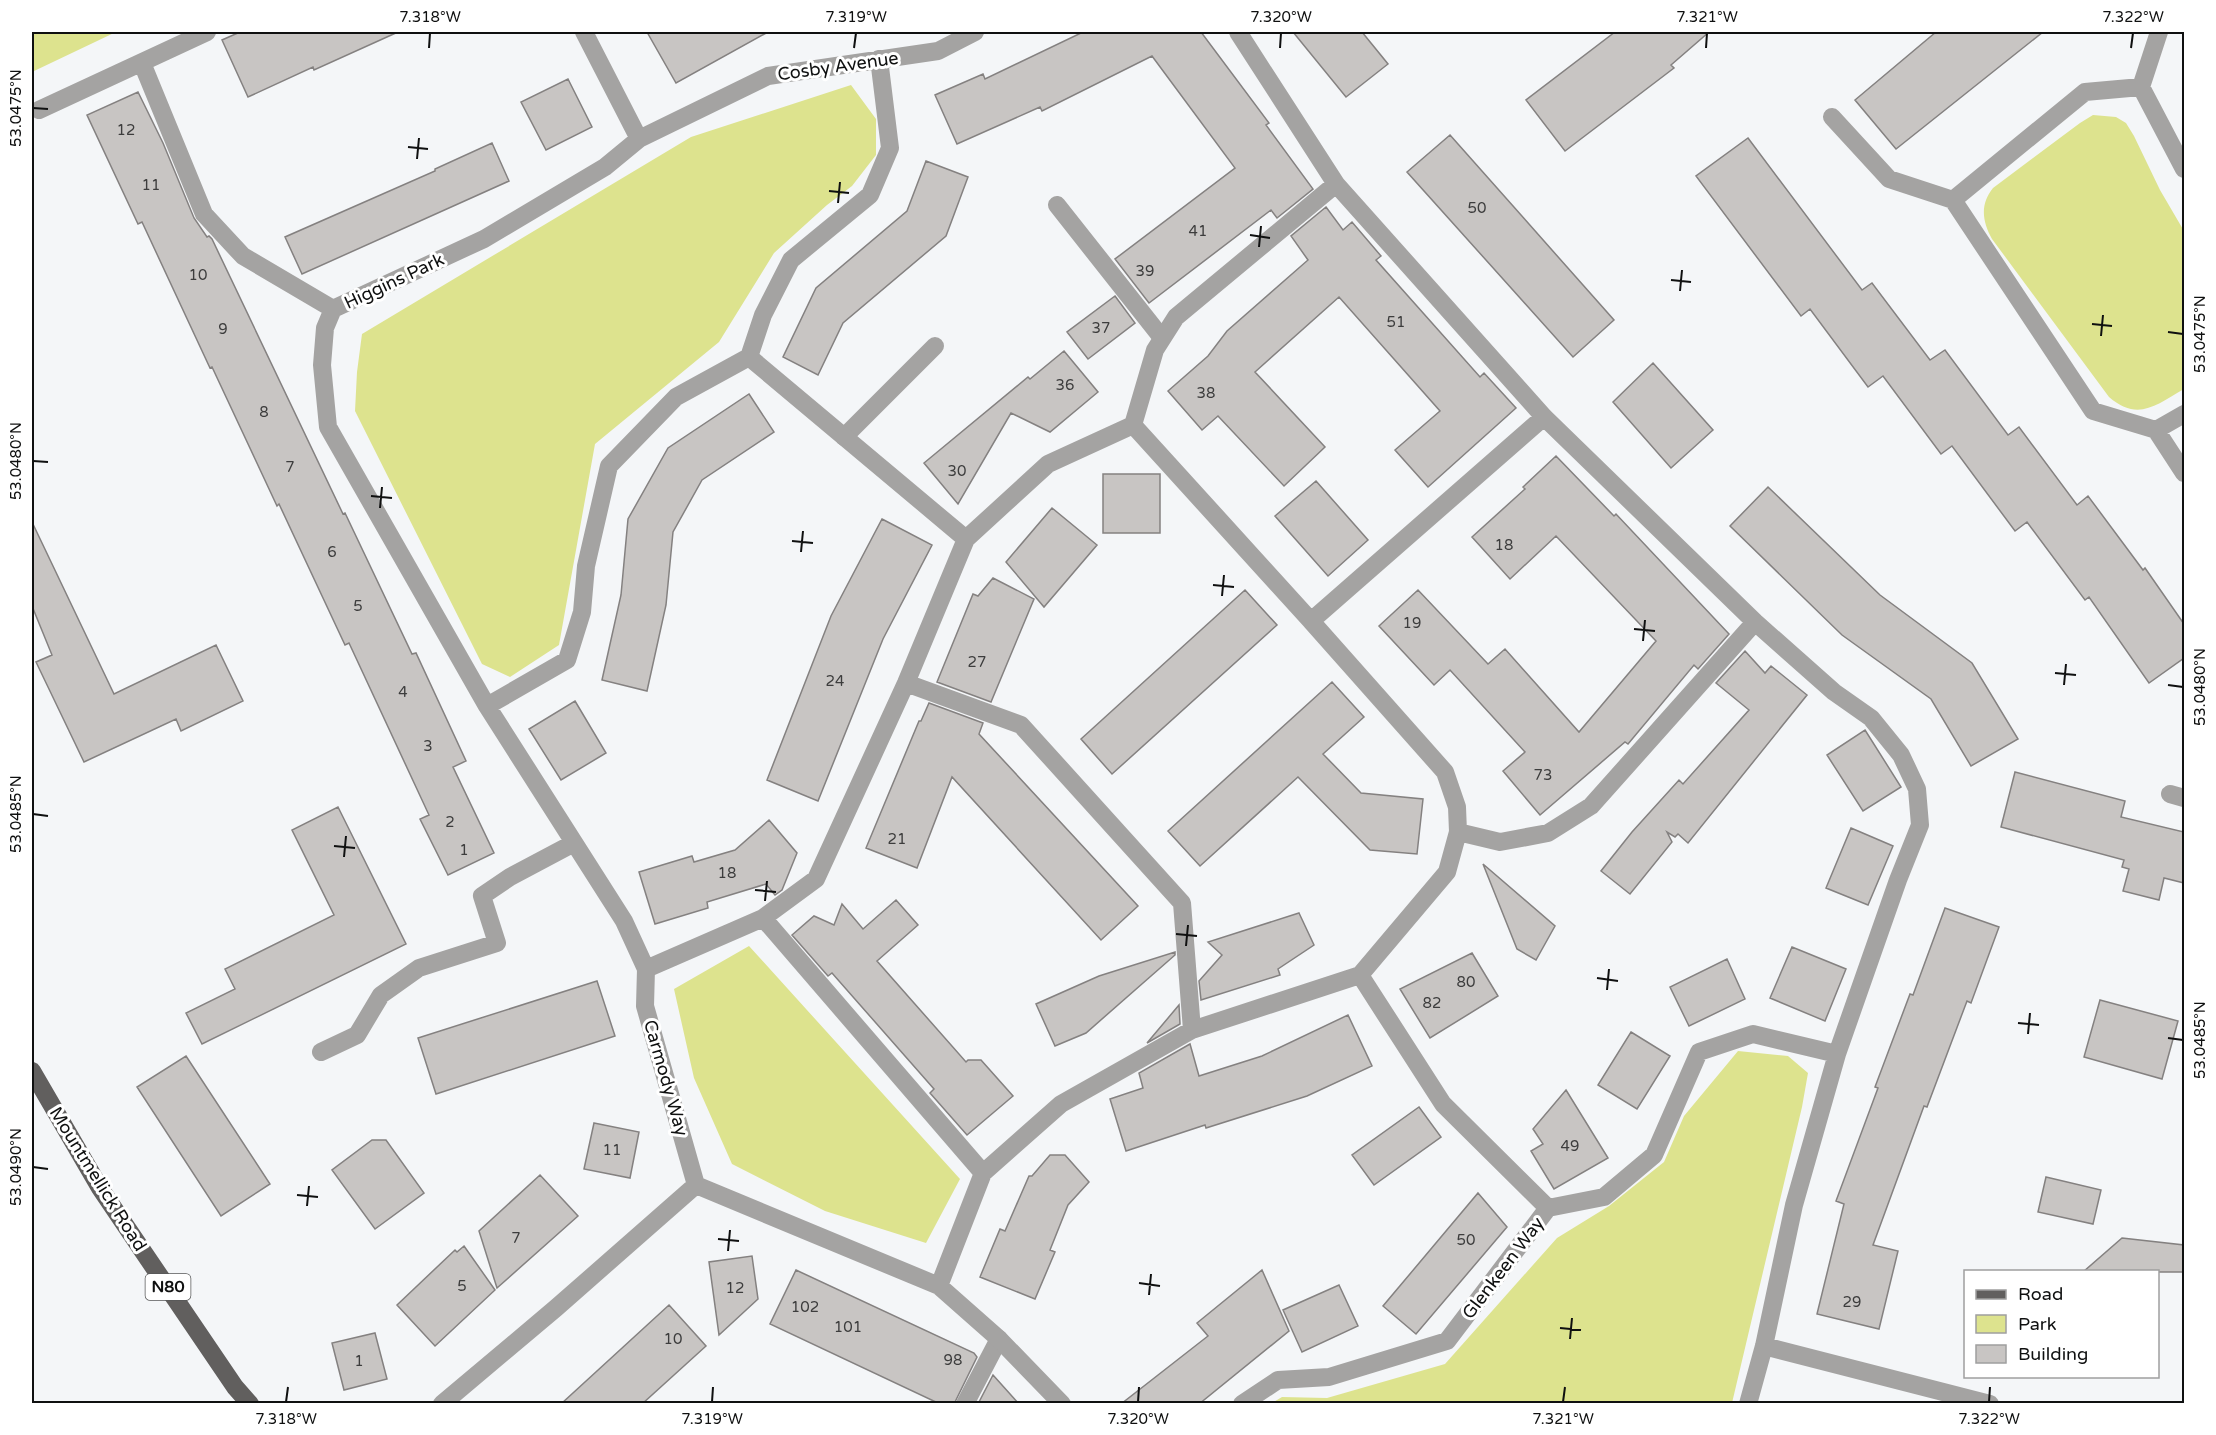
<svg xmlns="http://www.w3.org/2000/svg" width="2216" height="1435" viewBox="0 0 2216 1435" font-family="'Varela Round',sans-serif">
<style>
.green{fill:#dde38e}
.building{fill:#c8c5c3;stroke:#848180;stroke-width:1.5}
.lines{fill:none;stroke-linecap:round;stroke-linejoin:round}
.lane{stroke:#a4a3a2;stroke-width:18}
.street{stroke:#a4a3a2;stroke-width:18}
.primary{stroke:#615f5e;stroke-width:18}
.ticks{fill:none;stroke:#0f1010;stroke-width:2}
.labels{text-anchor:middle;dominant-baseline:central;stroke-width:6;stroke-linejoin:round;paint-order:stroke}
.number-label{font-size:15px;fill:#3d3d3d}
.shield{fill:#fff;stroke:#575858;stroke-width:1.5}
.shield-label{font-size:16px;font-weight:bold;fill:#0f1010}
.street-label{font-size:18px;fill:#0f1010;stroke:#fff}
.neatline{fill:none;stroke:#0f1010;stroke-width:2}
.ticks-label{font-size:15px;text-anchor:middle;fill:#0f1010}
</style>
<rect width="100%" height="100%" fill="#f4f6f8"/>
<path class="green" d="M 32,32 L 116,32 L 32,72 Z
M 851,85 L 876,119 L 876,155 L 852,186 L 827,205 L 774,253 L 719,342 L 595,444 L 559,645 L 510,677 L 482,664 L 355,411 L 357,372 L 362,334 L 691,137 Z
M 2093,115 L 2116,117 L 2126,123 L 2134,136 L 2160,190 L 2184,231 L 2184,389 C 2156,405 2138,422 2109,397 L 1992,239 C 1982,221 1980,204 1993,188 L 2080,123 Z
M 749,946 L 960,1179 L 926,1243 L 825,1211 L 732,1164 L 694,1078 L 674,989 Z
M 1738,1051 L 1788,1056 L 1808,1073 L 1802,1107 L 1732,1403 L 1272,1403 L 1282,1397 L 1327,1398 L 1445,1364 L 1557,1238 L 1609,1206 L 1664,1162 L 1684,1116 Z"/>
<path class="building" d="M 240,32 L 398,32 L 314,70 L 313,67 L 248,97 L 222,40 Z
M 647,32 L 768,32 L 676,83 Z
M 1083,32 L 1201,32 L 1269,123 L 1266,125 L 1313,189 L 1277,218 L 1271,210 L 1149,303 L 1115,259 L 1235,168 L 1152,56 L 1042,111 L 1040,107 L 957,144 L 935,95 L 983,74 L 985,79 Z
M 1293,32 L 1362,32 L 1388,64 L 1346,97 Z
M 1615,32 L 1709,32 L 1671,65 L 1674,68 L 1565,151 L 1526,100 Z
M 1936,32 L 2043,32 L 1896,149 L 1855,100 Z
M 568,79 L 592,127 L 546,150 L 521,102 Z
M 138,92 L 163,143 L 194,218 L 207,237 L 209,236 L 212,239 L 343,514 L 345,513 L 412,654 L 416,653 L 466,761 L 453,767 L 494,853 L 448,875 L 420,819 L 429,815 L 349,643 L 345,645 L 279,504 L 277,506 L 212,367 L 210,368 L 142,222 L 138,224 L 87,115 Z
M 1450,135 L 1614,320 L 1573,357 L 1407,172 Z
M 1748,138 L 1862,290 L 1872,283 L 1930,360 L 1945,350 L 2008,435 L 2019,427 L 2077,505 L 2088,496 L 2143,570 L 2145,568 L 2184,624 L 2184,658 L 2149,683 L 2089,597 L 2085,600 L 2027,522 L 2015,531 L 1952,446 L 1941,454 L 1883,376 L 1868,387 L 1810,309 L 1801,316 L 1696,176 Z
M 492,143 L 509,181 L 302,274 L 285,237 L 435,171 L 435,169 Z
M 926,161 L 968,177 L 946,236 L 843,323 L 818,375 L 783,357 L 816,288 L 907,211 Z
M 1326,207 L 1343,230 L 1352,222 L 1381,256 L 1376,260 L 1480,377 L 1484,373 L 1516,408 L 1428,487 L 1395,450 L 1440,411 L 1339,297 L 1255,372 L 1325,447 L 1284,486 L 1218,416 L 1202,430 L 1168,391 L 1208,356 L 1227,331 L 1308,260 L 1291,236 Z
M 1115,296 L 1135,323 L 1088,359 L 1067,332 Z
M 1064,351 L 1098,392 L 1050,432 L 1011,413 L 958,504 L 924,463 L 1028,377 L 1030,379 Z
M 1653,363 L 1713,430 L 1671,468 L 1613,402 Z
M 749,394 L 774,432 L 702,480 L 673,532 L 666,605 L 647,691 L 602,680 L 621,595 L 628,519 L 668,448 Z
M 1556,456 L 1614,516 L 1616,514 L 1729,634 L 1698,669 L 1694,665 L 1628,744 L 1625,742 L 1540,815 L 1503,771 L 1525,752 L 1450,670 L 1434,685 L 1379,626 L 1418,590 L 1488,664 L 1505,649 L 1579,732 L 1656,641 L 1556,536 L 1510,579 L 1472,537 L 1525,489 L 1523,487 Z
M 1103,474 L 1160,474 L 1160,533 L 1103,533 Z
M 1316,481 L 1368,540 L 1328,576 L 1275,516 Z
M 1768,487 L 1880,595 L 1972,663 L 2018,739 L 1971,766 L 1931,699 L 1842,635 L 1730,526 Z
M 1052,508 L 1097,545 L 1044,607 L 1006,562 Z
M 882,519 L 932,545 L 883,639 L 818,801 L 767,780 L 831,616 Z
M 32,522 L 114,694 L 216,645 L 243,701 L 181,731 L 176,719 L 84,762 L 36,662 L 52,655 L 32,606 Z
M 993,578 L 1034,599 L 991,702 L 937,682 L 973,594 L 978,596 Z
M 1245,590 L 1277,625 L 1112,774 L 1081,739 Z
M 1745,651 L 1765,673 L 1771,666 L 1807,695 L 1688,843 L 1678,834 L 1675,837 L 1667,832 L 1672,842 L 1630,894 L 1601,871 L 1632,832 L 1679,780 L 1683,784 L 1749,710 L 1716,683 Z
M 1332,682 L 1364,717 L 1323,754 L 1361,793 L 1423,799 L 1417,854 L 1370,850 L 1298,777 L 1200,866 L 1168,831 Z
M 575,701 L 606,753 L 561,780 L 529,729 Z
M 929,703 L 983,723 L 979,734 L 1138,906 L 1101,940 L 952,777 L 917,868 L 866,848 L 919,721 L 921,721 Z
M 1865,730 L 1901,787 L 1863,811 L 1827,755 Z
M 2015,772 L 2125,801 L 2121,817 L 2184,832 L 2184,883 L 2164,878 L 2159,900 L 2123,891 L 2129,869 L 2122,867 L 2124,860 L 2001,827 Z
M 338,807 L 406,944 L 202,1044 L 186,1013 L 235,989 L 225,969 L 334,915 L 292,830 Z
M 769,820 L 797,853 L 782,890 L 775,895 L 766,884 L 707,902 L 708,908 L 655,924 L 639,872 L 692,856 L 694,862 L 735,850 Z
M 1851,828 L 1893,846 L 1868,905 L 1826,888 Z
M 1483,864 L 1555,926 L 1536,960 L 1517,949 Z
M 896,900 L 918,925 L 877,961 L 966,1062 L 968,1060 L 981,1060 L 1013,1096 L 967,1135 L 930,1093 L 934,1089 L 832,973 L 828,976 L 792,935 L 814,916 L 834,925 L 842,904 L 863,929 Z
M 1945,908 L 1999,927 L 1971,1003 L 1967,1001 L 1927,1107 L 1924,1106 L 1873,1245 L 1898,1251 L 1879,1329 L 1817,1314 L 1844,1204 L 1836,1201 L 1878,1088 L 1875,1087 L 1910,994 L 1913,995 Z
M 1299,913 L 1314,945 L 1278,969 L 1280,975 L 1201,1000 L 1199,981 L 1222,955 L 1208,942 Z
M 1792,947 L 1846,969 L 1825,1021 L 1770,998 Z
M 1175,952 L 1175,955 L 1086,1033 L 1055,1046 L 1036,1004 L 1099,976 Z
M 1472,953 L 1498,996 L 1430,1038 L 1400,989 Z
M 1727,959 L 1745,999 L 1689,1026 L 1670,987 Z
M 597,981 L 615,1036 L 436,1094 L 418,1038 Z
M 2100,1000 L 2178,1021 L 2162,1079 L 2084,1057 Z
M 1179,1005 L 1180,1024 L 1147,1043 Z
M 1348,1015 L 1372,1066 L 1307,1096 L 1206,1128 L 1205,1125 L 1126,1151 L 1110,1099 L 1143,1088 L 1139,1073 L 1190,1044 L 1199,1076 L 1262,1056 Z
M 1631,1032 L 1670,1056 L 1637,1109 L 1598,1085 Z
M 186,1056 L 270,1184 L 221,1216 L 137,1087 Z
M 1566,1090 L 1608,1158 L 1554,1189 L 1531,1151 L 1543,1144 L 1533,1129 Z
M 1419,1107 L 1441,1137 L 1374,1185 L 1352,1155 Z
M 594,1123 L 639,1132 L 630,1178 L 584,1169 Z
M 372,1140 L 386,1140 L 424,1193 L 375,1229 L 332,1170 Z
M 1050,1155 L 1065,1155 L 1089,1182 L 1068,1205 L 1050,1250 L 1055,1252 L 1035,1299 L 980,1277 L 1000,1229 L 1005,1231 L 1029,1176 L 1032,1176 Z
M 540,1175 L 578,1216 L 497,1288 L 479,1231 Z
M 2046,1177 L 2101,1190 L 2093,1224 L 2038,1212 Z
M 1478,1193 L 1507,1227 L 1416,1334 L 1383,1306 Z
M 2122,1238 L 2184,1245 L 2184,1272 L 2083,1272 Z
M 464,1246 L 495,1290 L 435,1346 L 397,1305 L 455,1250 L 457,1252 Z
M 752,1256 L 758,1299 L 719,1335 L 709,1262 Z
M 796,1270 L 974,1353 L 977,1357 L 954,1404 L 940,1404 L 770,1324 Z
M 1262,1270 L 1289,1331 L 1199,1404 L 1121,1404 L 1208,1336 L 1197,1323 Z
M 1339,1285 L 1358,1326 L 1302,1352 L 1283,1310 Z
M 669,1305 L 706,1346 L 642,1404 L 561,1404 Z
M 375,1333 L 387,1379 L 344,1390 L 332,1343 Z
M 993,1375 L 1019,1404 L 978,1404 Z"/>
<g class="lines">
<path class="lane" d="M 1057,205 L 1162,338
M 844,437 L 935,346
M 2170,794 L 2184,798
M 965,1404 L 999,1339"/>
<path class="street" d="M 584,32 L 639,139
M 1238,32 L 1336,184 L 1544,417 L 1755,622 L 1834,692 L 1871,718 L 1901,755 L 1917,789 L 1920,825 L 1898,880 L 1837,1054 L 1794,1205 L 1764,1346 L 1748,1404
M 2159,32 L 2141,87 L 2085,92 L 1953,200 L 2093,411 L 2156,430 L 2184,473
M 142,63 L 204,214 L 243,256 L 333,309
M 2141,87 L 2184,169
M 39,110 L 207,32
M 1832,117 L 1889,179 L 1953,200
M 333,309 L 325,328 L 322,365 L 328,427 L 487,706 L 624,921 L 646,969 L 645,1006 L 696,1185
M 333,309 L 484,239 L 605,167 L 639,139 L 768,76 L 938,51 L 975,32
M 749,357 L 966,539
M 1133,425 L 1311,621 L 1544,417
M 2156,430 L 2184,414
M 1311,621 L 1445,772 L 1457,807 L 1458,832
M 906,683 L 1021,725 L 1182,903 L 1192,1030
M 487,706 L 567,660 L 582,612 L 586,566 L 609,466 L 676,397 L 749,357 L 763,315 L 791,260 L 870,195 L 890,148 L 879,59
M 763,918 L 983,1173
M 646,969 L 763,918 L 816,879 L 906,683 L 966,539 L 1048,464 L 1133,425 L 1155,350 L 1176,317 L 1336,184
M 1360,975 L 1443,1104 L 1548,1208
M 321,1052 L 357,1035 L 381,995 L 419,968 L 497,943 L 482,896 L 510,877 L 574,843
M 696,1185 L 939,1286 L 983,1173 L 1061,1104 L 1192,1030 L 1360,975 L 1447,872 L 1458,832 L 1500,842 L 1548,833 L 1591,806 L 1755,622
M 939,1286 L 999,1339 L 1062,1404
M 1764,1346 L 1990,1404
M 442,1404 L 556,1308 L 696,1185
M 1242,1404 L 1278,1380 L 1329,1377 L 1447,1341 L 1548,1208 L 1604,1197 L 1654,1155 L 1699,1052 L 1753,1034 L 1837,1054"/>
<path class="primary" d="M 32,1071 L 100,1188 L 235,1387 L 250,1404"/>
</g>
<path class="ticks" d="M 429,48 L 430,33M 854,48 L 856,33M 1280,48 L 1281,33M 1706,48 L 1707,33M 2131,48 L 2133,33M 33,108 L 48,109M 408,147 L 428,149M 417,159 L 419,138M 829,191 L 849,193M 838,203 L 840,182M 1250,235 L 1270,238M 1259,247 L 1261,226M 1671,280 L 1691,282M 1680,291 L 1682,270M 2092,324 L 2112,326M 2168,332 L 2183,334M 2101,336 L 2103,315M 33,461 L 48,462M 371,496 L 392,498M 380,508 L 382,487M 792,541 L 813,543M 801,552 L 803,531M 1213,585 L 1234,587M 1222,596 L 1224,575M 1634,629 L 1655,631M 1643,641 L 1645,620M 2055,673 L 2076,675M 2064,685 L 2066,664M 2168,685 L 2183,687M 33,814 L 48,816M 334,846 L 355,848M 344,857 L 346,836M 755,890 L 776,892M 765,901 L 767,881M 1176,934 L 1197,936M 1186,946 L 1188,925M 1597,978 L 1618,981M 1607,990 L 1609,969M 2018,1023 L 2039,1025M 2028,1034 L 2030,1013M 2168,1038 L 2183,1040M 33,1167 L 48,1169M 297,1195 L 318,1197M 307,1206 L 309,1186M 718,1239 L 739,1241M 728,1251 L 730,1230M 1139,1283 L 1160,1286M 1149,1295 L 1151,1274M 1560,1328 L 1581,1330M 1570,1339 L 1572,1318M 286,1402 L 288,1387M 712,1402 L 713,1387M 1138,1402 L 1139,1387M 1563,1402 L 1565,1387M 1989,1402 L 1990,1387"/>
<g class="labels">
<g class="number-label">
<text x="126" y="130">12</text>
<text x="151" y="185">11</text>
<text x="1477" y="208">50</text>
<text x="1198" y="231">41</text>
<text x="1145" y="271">39</text>
<text x="198" y="275">10</text>
<text x="1396" y="322">51</text>
<text x="1101" y="328">37</text>
<text x="223" y="329">9</text>
<text x="1065" y="385">36</text>
<text x="1206" y="393">38</text>
<text x="264" y="412">8</text>
<text x="290" y="467">7</text>
<text x="957" y="471">30</text>
<text x="1504" y="545">18</text>
<text x="332" y="552">6</text>
<text x="358" y="606">5</text>
<text x="1412" y="623">19</text>
<text x="977" y="662">27</text>
<text x="835" y="681">24</text>
<text x="403" y="692">4</text>
<text x="428" y="746">3</text>
<text x="1543" y="775">73</text>
<text x="450" y="822">2</text>
<text x="897" y="839">21</text>
<text x="464" y="850">1</text>
<text x="727" y="873">18</text>
<text x="1466" y="982">80</text>
<text x="1432" y="1003">82</text>
<text x="1570" y="1146">49</text>
<text x="612" y="1150">11</text>
<text x="516" y="1238">7</text>
<text x="1466" y="1240">50</text>
<text x="462" y="1286">5</text>
<text x="735" y="1288">12</text>
<text x="1852" y="1302">29</text>
<text x="805" y="1307">102</text>
<text x="848" y="1327">101</text>
<text x="673" y="1339">10</text>
<text x="953" y="1360">98</text>
<text x="359" y="1361">1</text>
</g>
<rect class="shield" x="145.5" y="1274" width="45" height="26" rx="4.5"/>
<g class="shield-label">
<text x="168" y="1287">N80</text>
</g>
<g class="street-label">
<text transform="translate(838 66) rotate(-8)">Cosby Avenue</text>
<text transform="translate(394 281) rotate(-25)">Higgins Park</text>
<text transform="translate(666 1078) rotate(74)">Carmody Way</text>
<text transform="translate(98 1179) rotate(58)">Mountmellick Road</text>
<text transform="translate(1503 1268) rotate(-53)">Glenkeen Way</text>
</g>
</g>
<rect width="2216" height="1435" fill="none" stroke="#ffffff" stroke-width="66"/>
<rect x="1964" y="1270" width="195" height="108" fill="#ffffff" stroke="#9f9f9f" stroke-width="1.5"/>
<rect x="1976" y="1290" width="30" height="9" fill="#615f5e" stroke="#9f9f9f" stroke-width="1.5"/>
<text x="2018" y="1300" font-size="18" fill="#0f1010">Road</text>
<rect x="1976" y="1315" width="30" height="18" fill="#dde38e" stroke="#9f9f9f" stroke-width="1.5"/>
<text x="2018" y="1330" font-size="18" fill="#0f1010">Park</text>
<rect x="1976" y="1345" width="30" height="18" fill="#c8c5c3" stroke="#9f9f9f" stroke-width="1.5"/>
<text x="2018" y="1360" font-size="18" fill="#0f1010">Building</text>
<rect x="33" y="33" width="2150" height="1369" class="neatline"/>
<g class="ticks-label">
<text x="430" y="22">7.318°W</text>
<text x="856" y="22">7.319°W</text>
<text x="1281" y="22">7.320°W</text>
<text x="1707" y="22">7.321°W</text>
<text x="2133" y="22">7.322°W</text>
<text transform="translate(16 108) rotate(-90)" y="5">53.0475°N</text>
<text transform="translate(2200 334) rotate(-90)" y="5">53.0475°N</text>
<text transform="translate(16 461) rotate(-90)" y="5">53.0480°N</text>
<text transform="translate(2200 687) rotate(-90)" y="5">53.0480°N</text>
<text transform="translate(16 814) rotate(-90)" y="5">53.0485°N</text>
<text transform="translate(2200 1040) rotate(-90)" y="5">53.0485°N</text>
<text transform="translate(16 1167) rotate(-90)" y="5">53.0490°N</text>
<text x="286" y="1424">7.318°W</text>
<text x="712" y="1424">7.319°W</text>
<text x="1138" y="1424">7.320°W</text>
<text x="1563" y="1424">7.321°W</text>
<text x="1989" y="1424">7.322°W</text>
</g>
</svg>
